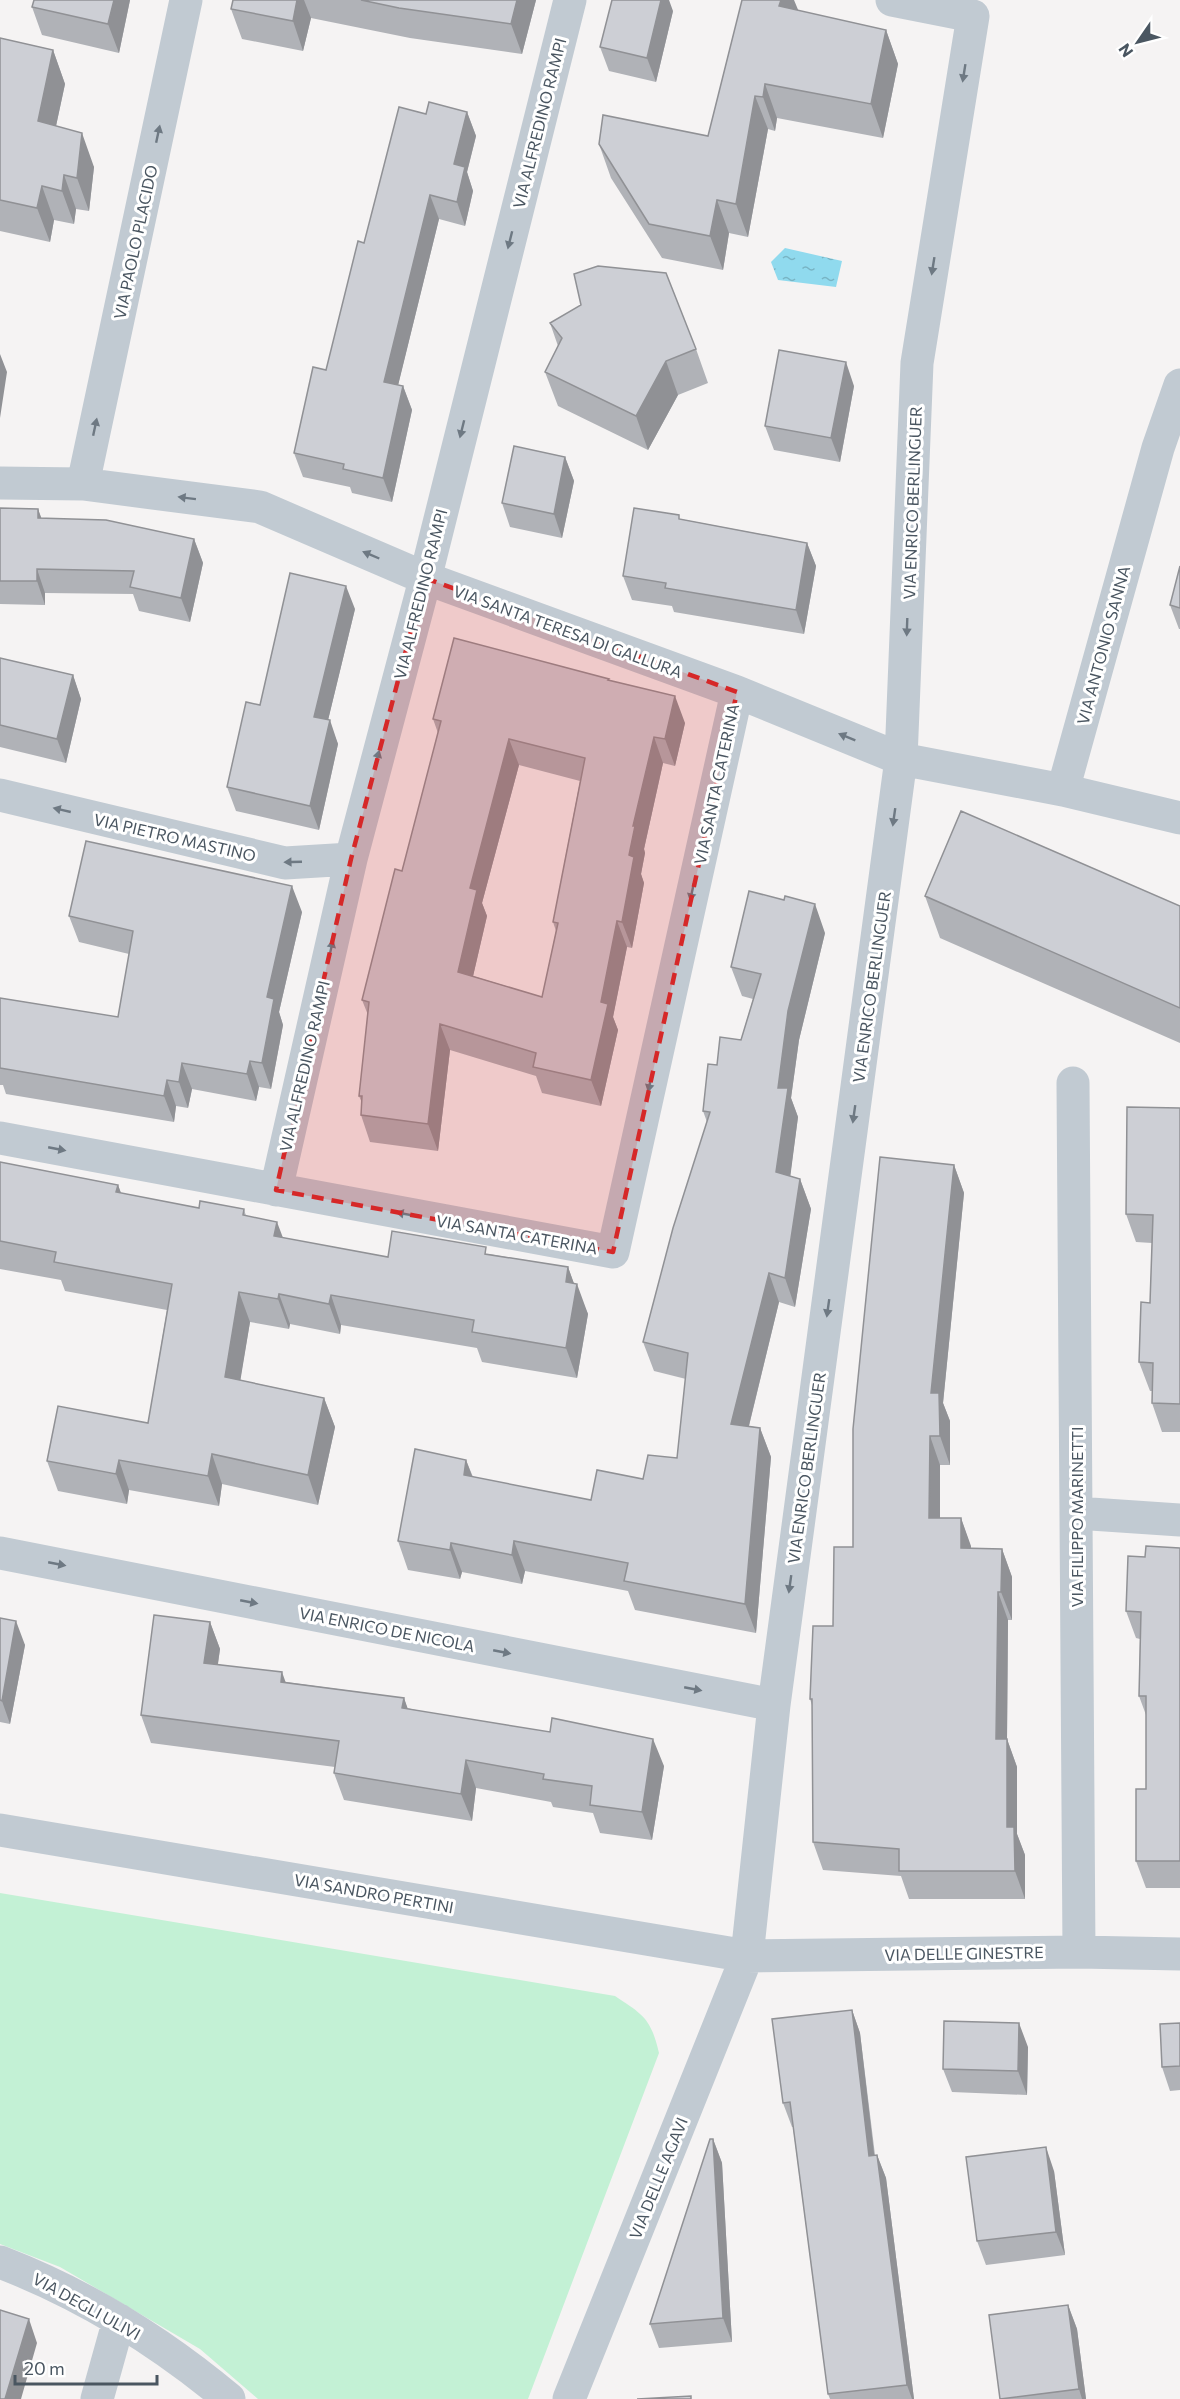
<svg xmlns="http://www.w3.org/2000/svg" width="1180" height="2399" viewBox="0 0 1180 2399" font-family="Commissioner,sans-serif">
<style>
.green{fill:#c3f1d5}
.water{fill:url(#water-ripples)}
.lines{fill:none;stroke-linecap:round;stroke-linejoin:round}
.minor{stroke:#c1cad2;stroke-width:33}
.wall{fill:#b0b2b7;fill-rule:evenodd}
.shaded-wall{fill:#909195}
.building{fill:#cdcfd5;stroke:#909195;stroke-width:1.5;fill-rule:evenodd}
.oneway{fill:#6e7983}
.marked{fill:#d62828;fill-opacity:0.2;stroke:#d62828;stroke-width:4.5;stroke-dasharray:12 8;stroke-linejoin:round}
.labels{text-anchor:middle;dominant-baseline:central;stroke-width:6;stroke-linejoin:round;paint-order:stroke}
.street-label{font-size:16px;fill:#4a5661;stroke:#fff}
</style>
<defs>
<pattern id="water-ripples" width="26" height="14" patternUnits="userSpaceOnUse" patternTransform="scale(1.5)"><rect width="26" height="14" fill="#90daee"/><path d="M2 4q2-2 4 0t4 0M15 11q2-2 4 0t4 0" fill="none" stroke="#78b4c4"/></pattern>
</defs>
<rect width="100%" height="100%" fill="#f5f3f3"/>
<path class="green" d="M 0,1893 L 615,1996 C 644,2015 651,2019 659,2053 L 528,2399 L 258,2399 L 200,2349 L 60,2267 L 0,2244 Z"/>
<path class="water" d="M 785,248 L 842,261 L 836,287 L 778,280 L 771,262 Z"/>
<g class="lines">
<path class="minor" d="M 1180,385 L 1158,448 L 1063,790 L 1180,818
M 0,483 L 83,484 L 260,507 L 425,578 L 737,692 L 901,759 L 1063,790
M 83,484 L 186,0
M 0,795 L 285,863 L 351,859
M 1073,1083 L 1079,1952
M 0,1138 L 613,1252 L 737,692
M 276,1190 L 351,859 L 421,595 L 570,0
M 1076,1513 L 1180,1520
M 0,1553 L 774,1705
M 0,1830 L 747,1956 L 1079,1952 L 1180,1954
M 0,2262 C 83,2294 161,2342 229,2399
M 97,2399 L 119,2320
M 569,2399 L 747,1956 L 774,1705 L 901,759 L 917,363 L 973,16 L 892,0"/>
</g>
<path class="wall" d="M 130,0 L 119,53 L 42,35 L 32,7 Z
M 233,0 L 536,0 L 522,54 L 410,38 L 311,18 L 303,51 L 242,39 L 231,9 Z
M 673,11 L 656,82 L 609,71 L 600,47 Z
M 798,11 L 886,30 L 898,64 L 883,138 L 777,118 L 775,131 L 768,129 L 748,237 L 729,233 L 723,270 L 662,258 L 611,178 L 599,144 L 708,136 Z
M 0,38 L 53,50 L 65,84 L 56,126 L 94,167 L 89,211 L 76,209 L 74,224 L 54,220 L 50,242 L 0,231 Z
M 467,112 L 476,136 L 467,172 L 473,191 L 465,226 L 439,219 L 398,385 L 403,386 L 412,410 L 392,502 L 352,493 L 350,487 L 303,477 L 294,453 L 326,370 L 364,243 Z
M 550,323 L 696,349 L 708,383 L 678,395 L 648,450 L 558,406 L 545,372 L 558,346 Z
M 854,386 L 840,462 L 774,450 L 765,426 Z
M 565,457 L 574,481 L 562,538 L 510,527 L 502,503 Z
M 0,508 L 38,509 L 41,518 L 194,539 L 203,563 L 190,622 L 139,611 L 133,594 L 45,593 L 45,605 L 0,604 Z
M 680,519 L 807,543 L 816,566 L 804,634 L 674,612 L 672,606 L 632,600 L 623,576 Z
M 1180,566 L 1180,629 L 1179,629 L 1170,605 Z
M 355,609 L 328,720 L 338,744 L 319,830 L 236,811 L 227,787 L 260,705 Z
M 0,658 L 73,675 L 81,699 L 66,763 L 0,747 Z
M 609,679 L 609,681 L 685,723 L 675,766 L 663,763 L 644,849 L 645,853 L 641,874 L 644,883 L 632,948 L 627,947 L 613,1017 L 618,1030 L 601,1106 L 542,1093 L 536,1076 L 450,1050 L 438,1151 L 370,1142 L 361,1115 L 362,1103 L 359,1096 L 368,1015 L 362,1000 L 402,871 L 438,733 L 433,719 ZM 519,765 L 580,781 L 553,922 L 556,931 L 542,997 L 473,976 L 487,916 L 482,903 Z
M 925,896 L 1180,906 L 1180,1043 L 940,938 Z
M 302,912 L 279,1012 L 283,1025 L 271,1089 L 259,1087 L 256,1101 L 192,1089 L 188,1108 L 176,1106 L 174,1122 L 6,1094 L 3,1085 L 0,1085 L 0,998 L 118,1017 L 129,954 L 79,942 L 69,916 Z
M 825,933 L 799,1040 L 791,1098 L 798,1117 L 790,1176 L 800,1179 L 811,1209 L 795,1307 L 779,1302 L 749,1426 L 760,1428 L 771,1457 L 756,1633 L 635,1610 L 628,1591 L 525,1571 L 522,1584 L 462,1572 L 460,1579 L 408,1570 L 398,1541 L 466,1460 L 473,1477 L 591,1500 L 643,1479 L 677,1458 L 686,1379 L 654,1371 L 643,1342 L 707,1122 L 703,1111 L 717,1065 L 741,1040 L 753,999 L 742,996 L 731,967 Z
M 1180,1108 L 1180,1432 L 1162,1432 L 1152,1403 L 1152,1391 L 1150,1391 L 1139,1362 L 1150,1303 L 1152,1243 L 1136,1242 L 1126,1214 Z
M 0,1162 L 118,1185 L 121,1193 L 199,1208 L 244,1209 L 246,1216 L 282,1238 L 388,1257 L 489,1254 L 568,1267 L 574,1284 L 588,1314 L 577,1378 L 482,1362 L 477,1348 L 341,1325 L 340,1334 L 290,1324 L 289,1329 L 250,1322 L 240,1380 L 324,1398 L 335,1427 L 318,1505 L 222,1484 L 219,1506 L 129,1490 L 127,1504 L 58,1491 L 47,1461 L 148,1423 L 167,1310 L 65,1291 L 61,1280 L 0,1269 Z
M 954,1165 L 964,1193 L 943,1403 L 950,1421 L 950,1465 L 940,1465 L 940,1518 L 961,1518 L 971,1548 L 1002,1549 L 1012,1577 L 1012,1620 L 1008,1620 L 1007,1739 L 1017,1767 L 1017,1834 L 1025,1855 L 1025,1899 L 909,1899 L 901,1876 L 823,1870 L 813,1842 L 812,1705 L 810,1699 L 833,1626 L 853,1547 Z
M 1180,1548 L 1180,1888 L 1146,1888 L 1136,1861 L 1146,1789 L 1146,1715 L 1139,1696 L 1140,1639 L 1136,1638 L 1126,1611 L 1145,1557 Z
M 0,1618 L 25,1645 L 10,1724 L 0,1722 Z
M 210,1622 L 220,1649 L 218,1664 L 286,1682 L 404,1698 L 407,1708 L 664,1766 L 652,1840 L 600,1833 L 593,1813 L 553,1807 L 551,1802 L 476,1788 L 472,1821 L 344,1800 L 334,1773 L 335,1767 L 151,1743 L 141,1715 Z
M 852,2010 L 860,2033 L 875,2155 L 877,2155 L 886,2178 L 914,2399 L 830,2399 L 828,2394 L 793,2127 L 792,2127 L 783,2103 Z
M 1180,2023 L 1180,2090 L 1170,2091 L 1162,2067 Z
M 1028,2047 L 1027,2095 L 952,2092 L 943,2069 Z
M 713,2139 L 722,2163 L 732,2342 L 659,2348 L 650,2324 Z
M 1054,2171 L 1065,2255 L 986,2265 L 977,2241 Z
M 1068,2305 L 1077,2329 L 1086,2399 L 1000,2399 Z"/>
<path class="shaded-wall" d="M 114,0 L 130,0 L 119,53 L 108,24 Z
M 297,0 L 304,0 L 311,18 L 303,51 L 293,21 Z
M 517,0 L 536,0 L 522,54 L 511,24 Z
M 661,0 L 669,0 L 673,11 L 656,82 L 647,58 Z
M 781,0 L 794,0 L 799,12 L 779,6 Z
M 886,30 L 898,64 L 883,138 L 871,104 Z
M 53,50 L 65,84 L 50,154 L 38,121 Z
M 765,84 L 777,118 L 775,131 L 763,97 Z
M 755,96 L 768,129 L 748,237 L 736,204 Z
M 467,112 L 476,136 L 467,172 L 473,191 L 465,226 L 457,202 L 454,164 Z
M 82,133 L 94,167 L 89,211 L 77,178 Z
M 64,175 L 76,209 L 74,224 L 62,191 Z
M 42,186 L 54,220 L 50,242 L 37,208 Z
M 430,195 L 439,219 L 393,406 L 384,382 Z
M 717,200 L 729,233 L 723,270 L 710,236 Z
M 0,354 L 7,372 L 0,418 Z
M 666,361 L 678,395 L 648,450 L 636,416 Z
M 846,362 L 854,386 L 840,462 L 831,438 Z
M 403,386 L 412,410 L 392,502 L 383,478 Z
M 565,457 L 574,481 L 562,538 L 554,514 Z
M 38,509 L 47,533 L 38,518 Z
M 194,539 L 203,563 L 190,622 L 181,598 Z
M 807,543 L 816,566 L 804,634 L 796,610 Z
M 37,569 L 45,593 L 45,605 L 37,581 Z
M 346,586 L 355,609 L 323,741 L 314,717 Z
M 73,675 L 81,699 L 66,763 L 57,739 Z
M 675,696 L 685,723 L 675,766 L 665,739 Z
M 330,720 L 338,744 L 319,830 L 310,806 Z
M 654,737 L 663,763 L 644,849 L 645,853 L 641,874 L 644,883 L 632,948 L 622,922 L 633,826 Z
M 509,739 L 519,765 L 482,903 L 487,916 L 468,998 L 458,972 L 470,888 Z
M 292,886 L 302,912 L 279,1012 L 283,1025 L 271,1089 L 262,1063 L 267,997 Z
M 815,904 L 825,933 L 799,1040 L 791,1098 L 798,1117 L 787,1202 L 776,1172 L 778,1088 L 788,1011 Z
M 617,921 L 627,947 L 613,1017 L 618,1030 L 601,1106 L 591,1080 L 601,1002 Z
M 440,1024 L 450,1050 L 438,1151 L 428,1124 Z
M 250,1061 L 259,1087 L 256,1101 L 247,1074 Z
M 182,1063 L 192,1089 L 188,1108 L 179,1082 Z
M 167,1080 L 176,1106 L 174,1122 L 164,1096 Z
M 954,1165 L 964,1193 L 943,1403 L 950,1421 L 950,1465 L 940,1436 L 931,1393 Z
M 800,1179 L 811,1209 L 795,1307 L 785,1278 Z
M 118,1185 L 129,1215 L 116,1192 Z
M 277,1222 L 288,1251 L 274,1236 Z
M 568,1267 L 576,1289 L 577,1284 L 588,1314 L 577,1378 L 566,1348 L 566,1282 Z
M 769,1273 L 779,1302 L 742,1454 L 731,1424 Z
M 239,1292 L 250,1322 L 236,1407 L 225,1377 Z
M 279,1294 L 290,1324 L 289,1329 L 278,1299 Z
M 331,1295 L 341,1325 L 340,1334 L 329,1304 Z
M 324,1398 L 335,1427 L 318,1505 L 308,1475 Z
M 760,1428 L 771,1457 L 756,1633 L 745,1604 Z
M 930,1436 L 940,1465 L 940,1546 L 929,1518 Z
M 212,1454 L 222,1484 L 219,1506 L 208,1476 Z
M 119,1460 L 129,1490 L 127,1504 L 116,1474 Z
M 466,1460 L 477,1489 L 464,1475 Z
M 961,1518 L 971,1546 L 971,1576 L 961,1548 Z
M 514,1541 L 525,1571 L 522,1584 L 512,1555 Z
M 451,1543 L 462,1572 L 460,1579 L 450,1550 Z
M 1002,1549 L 1012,1577 L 1012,1620 L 1001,1592 Z
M 998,1592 L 1008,1620 L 1007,1739 L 1017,1767 L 1017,1834 L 1025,1855 L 1025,1899 L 1015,1871 L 1007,1827 L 996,1739 Z
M 16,1621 L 25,1645 L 10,1724 L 2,1701 Z
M 210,1622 L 220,1649 L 214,1690 L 204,1663 Z
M 282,1672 L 292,1700 L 281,1682 Z
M 404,1698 L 414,1726 L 402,1708 Z
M 653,1739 L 664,1766 L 652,1840 L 642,1812 Z
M 466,1760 L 476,1788 L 472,1821 L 461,1794 Z
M 852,2010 L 860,2033 L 877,2179 L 869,2156 Z
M 1019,2023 L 1028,2047 L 1027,2095 L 1018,2071 Z
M 713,2139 L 722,2163 L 732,2342 L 723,2318 Z
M 1046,2147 L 1054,2171 L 1065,2255 L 1056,2232 Z
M 877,2155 L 886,2178 L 914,2399 L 912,2399 L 907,2385 Z
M 1068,2305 L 1077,2329 L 1086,2399 L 1082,2399 L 1079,2389 Z
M 29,2319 L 37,2343 L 21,2399 L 5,2399 Z"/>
<path class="building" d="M 34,0 L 114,0 L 108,24 L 32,7 Z
M 233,0 L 297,0 L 293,21 L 231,9 Z
M 361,0 L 517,0 L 511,24 L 399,8 Z
M 612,0 L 661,0 L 647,58 L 600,47 Z
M 742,0 L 781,0 L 779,6 L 886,30 L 871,104 L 765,84 L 763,97 L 755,96 L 736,204 L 717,200 L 710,236 L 649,224 L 599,144 L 603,115 L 708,136 Z
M 0,38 L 53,50 L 38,121 L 82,133 L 77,178 L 64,175 L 62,191 L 42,186 L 37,208 L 0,200 Z
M 429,102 L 467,112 L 454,164 L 465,167 L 457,202 L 430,195 L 384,382 L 403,386 L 383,478 L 343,469 L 344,464 L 294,453 L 313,367 L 326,370 L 358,241 L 364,243 L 399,107 L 426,114 Z
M 598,266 L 666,273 L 696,349 L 666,361 L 636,416 L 545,372 L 562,338 L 550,323 L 581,305 L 574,274 Z
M 779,350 L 846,362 L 831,438 L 765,426 Z
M 514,446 L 565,457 L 554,514 L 502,503 Z
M 0,508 L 38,509 L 38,518 L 106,520 L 194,539 L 181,598 L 130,587 L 134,571 L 37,569 L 37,581 L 0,581 Z
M 634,508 L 679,515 L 679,519 L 807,543 L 796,610 L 665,588 L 666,583 L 623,576 Z
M 1180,566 L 1180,608 L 1170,605 Z
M 290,573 L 346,586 L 314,717 L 330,720 L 310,806 L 227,787 L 246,702 L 260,705 Z
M 454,638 L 609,679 L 608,680 L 675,696 L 665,739 L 654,737 L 633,826 L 635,826 L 629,855 L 634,857 L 622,922 L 617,921 L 601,1002 L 608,1004 L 591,1080 L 533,1067 L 536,1053 L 440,1024 L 428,1124 L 361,1115 L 362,1096 L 359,1096 L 369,1002 L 362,1000 L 395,869 L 402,871 L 441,721 L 433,719 ZM 509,739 L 585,758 L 553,922 L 558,923 L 542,997 L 458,972 L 477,890 L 470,888 Z
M 0,658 L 73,675 L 57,739 L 0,725 Z
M 961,811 L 1180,906 L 1180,1008 L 925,896 Z
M 86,841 L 292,886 L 267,997 L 274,999 L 262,1063 L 250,1061 L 247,1074 L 182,1063 L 179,1082 L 167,1080 L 164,1096 L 0,1068 L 0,998 L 118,1017 L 133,931 L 69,916 Z
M 749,891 L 784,900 L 785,896 L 815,904 L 788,1011 L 778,1088 L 788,1088 L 776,1172 L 800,1179 L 785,1278 L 769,1273 L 731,1424 L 760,1428 L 745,1604 L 624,1581 L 628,1563 L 514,1541 L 512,1555 L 451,1543 L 450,1550 L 398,1541 L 415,1449 L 466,1460 L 464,1475 L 591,1500 L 597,1470 L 643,1479 L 648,1455 L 677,1458 L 688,1353 L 643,1342 L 673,1228 L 710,1112 L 703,1111 L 708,1064 L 717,1065 L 720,1037 L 741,1040 L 761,974 L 731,967 Z
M 1127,1107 L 1180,1108 L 1180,1404 L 1152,1403 L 1153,1363 L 1139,1362 L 1141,1302 L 1150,1303 L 1153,1215 L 1126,1214 Z
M 880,1157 L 954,1165 L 931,1393 L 939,1393 L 940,1436 L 930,1436 L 929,1518 L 961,1518 L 961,1548 L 1002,1549 L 1001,1592 L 998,1592 L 996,1739 L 1007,1739 L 1007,1827 L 1014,1827 L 1015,1871 L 899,1871 L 899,1849 L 813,1842 L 812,1699 L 810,1699 L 813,1626 L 833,1626 L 834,1547 L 853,1547 L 853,1429 Z
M 0,1162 L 118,1185 L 116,1192 L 199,1208 L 200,1201 L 244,1209 L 243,1215 L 277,1222 L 274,1236 L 388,1257 L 392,1231 L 486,1247 L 485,1254 L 568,1267 L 566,1282 L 577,1284 L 566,1348 L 472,1332 L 474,1320 L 331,1295 L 329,1304 L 279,1294 L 278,1299 L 239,1292 L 225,1377 L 324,1398 L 308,1475 L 212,1454 L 208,1476 L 119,1460 L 116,1474 L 47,1461 L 58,1406 L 148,1423 L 172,1284 L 54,1262 L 56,1252 L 0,1241 Z
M 1146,1546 L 1180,1548 L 1180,1861 L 1136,1861 L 1136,1789 L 1146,1789 L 1146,1696 L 1139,1696 L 1141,1612 L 1126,1611 L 1128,1556 L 1145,1557 Z
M 154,1615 L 210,1622 L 204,1663 L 282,1672 L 281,1682 L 404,1698 L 402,1708 L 550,1732 L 552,1718 L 653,1739 L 642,1812 L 590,1805 L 592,1786 L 543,1779 L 544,1774 L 466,1760 L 461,1794 L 334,1773 L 339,1741 L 141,1715 Z
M 0,1618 L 16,1621 L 2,1701 L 0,1700 Z
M 852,2010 L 869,2156 L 877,2155 L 907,2385 L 828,2394 L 790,2102 L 783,2103 L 772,2019 Z
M 944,2021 L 1019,2023 L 1018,2071 L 943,2069 Z
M 1180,2023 L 1180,2066 L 1162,2067 L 1160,2024 Z
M 710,2139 L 713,2139 L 723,2318 L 650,2324 Z
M 1046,2147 L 1056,2232 L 977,2241 L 966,2157 Z
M 1068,2305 L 1079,2389 L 1000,2399 L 989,2315 Z
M 0,2310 L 29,2319 L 5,2399 L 0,2399 Z
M 691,2396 L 691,2399 L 637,2399 Z"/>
<defs><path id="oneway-solid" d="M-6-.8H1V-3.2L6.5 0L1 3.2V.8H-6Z" transform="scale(1.5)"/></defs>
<g class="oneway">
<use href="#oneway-solid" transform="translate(964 73) rotate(99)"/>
<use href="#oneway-solid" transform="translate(158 134) rotate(-78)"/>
<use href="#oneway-solid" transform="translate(510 240) rotate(104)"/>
<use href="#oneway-solid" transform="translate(933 266) rotate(99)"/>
<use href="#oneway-solid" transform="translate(95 427) rotate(-78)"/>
<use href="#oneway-solid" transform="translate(462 429) rotate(104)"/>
<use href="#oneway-solid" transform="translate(187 498) rotate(-173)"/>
<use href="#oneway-solid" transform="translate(371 555) rotate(-157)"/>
<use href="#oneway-solid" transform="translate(907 627) rotate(92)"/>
<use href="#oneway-solid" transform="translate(847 737) rotate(-158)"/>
<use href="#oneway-solid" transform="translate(377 759) rotate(-75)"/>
<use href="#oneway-solid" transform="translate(62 810) rotate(-167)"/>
<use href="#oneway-solid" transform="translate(894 817) rotate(98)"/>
<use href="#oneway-solid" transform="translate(293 862) rotate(178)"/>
<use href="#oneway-solid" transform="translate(692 892) rotate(102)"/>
<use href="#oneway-solid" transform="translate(331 949) rotate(-77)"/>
<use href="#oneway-solid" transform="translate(650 1083) rotate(102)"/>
<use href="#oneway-solid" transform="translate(854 1114) rotate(98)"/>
<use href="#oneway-solid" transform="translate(57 1149) rotate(11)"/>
<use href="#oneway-solid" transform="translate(405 1214) rotate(-170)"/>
<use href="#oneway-solid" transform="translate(828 1308) rotate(98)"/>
<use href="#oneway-solid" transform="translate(57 1564) rotate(11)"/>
<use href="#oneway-solid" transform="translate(790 1584) rotate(98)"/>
<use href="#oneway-solid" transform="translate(249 1602) rotate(11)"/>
<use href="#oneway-solid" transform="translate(502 1652) rotate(11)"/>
<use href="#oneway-solid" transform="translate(693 1689) rotate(11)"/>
</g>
<path class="marked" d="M 425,578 L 737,692 L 613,1252 L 276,1190 L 351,859 Z"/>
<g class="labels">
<g class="street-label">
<text transform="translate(539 123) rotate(-76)">VIA ALFREDINO RAMPI</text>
<text transform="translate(135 242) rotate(-78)">VIA PAOLO PLACIDO</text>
<text transform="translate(912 503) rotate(-88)">VIA ENRICO BERLINGUER</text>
<text transform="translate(420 594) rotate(-76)">VIA ALFREDINO RAMPI</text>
<text transform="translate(568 631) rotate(20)">VIA SANTA TERESA DI GALLURA</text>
<text transform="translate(1103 645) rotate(-75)">VIA ANTONIO SANNA</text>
<text transform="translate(716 784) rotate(-78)">VIA SANTA CATERINA</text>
<text transform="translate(175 837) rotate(13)">VIA PIETRO MASTINO</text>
<text transform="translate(871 987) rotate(-82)">VIA ENRICO BERLINGUER</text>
<text transform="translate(304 1066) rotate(-77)">VIA ALFREDINO RAMPI</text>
<text transform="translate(517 1234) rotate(10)">VIA SANTA CATERINA</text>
<text transform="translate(806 1468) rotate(-82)">VIA ENRICO BERLINGUER</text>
<text transform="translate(1076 1517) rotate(-90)">VIA FILIPPO MARINETTI</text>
<text transform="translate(387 1629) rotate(11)">VIA ENRICO DE NICOLA</text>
<text transform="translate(374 1893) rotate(10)">VIA SANDRO PERTINI</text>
<text transform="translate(964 1953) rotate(-1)">VIA DELLE GINESTRE</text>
<text transform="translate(658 2178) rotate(-68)">VIA DELLE AGAVI</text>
<text transform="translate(87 2306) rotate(29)">VIA DEGLI ULIVI</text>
</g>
</g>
<g transform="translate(1138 42) rotate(235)" stroke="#ffffff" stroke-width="4.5" paint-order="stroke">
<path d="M0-4.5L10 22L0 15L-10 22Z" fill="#4a5661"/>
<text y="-9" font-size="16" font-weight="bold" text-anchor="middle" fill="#4a5661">N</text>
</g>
<path d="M15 2375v9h142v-9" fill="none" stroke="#4a5661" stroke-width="3"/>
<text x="24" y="2375" font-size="18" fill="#4a5661" stroke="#ffffff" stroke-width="4.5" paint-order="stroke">20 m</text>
</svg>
